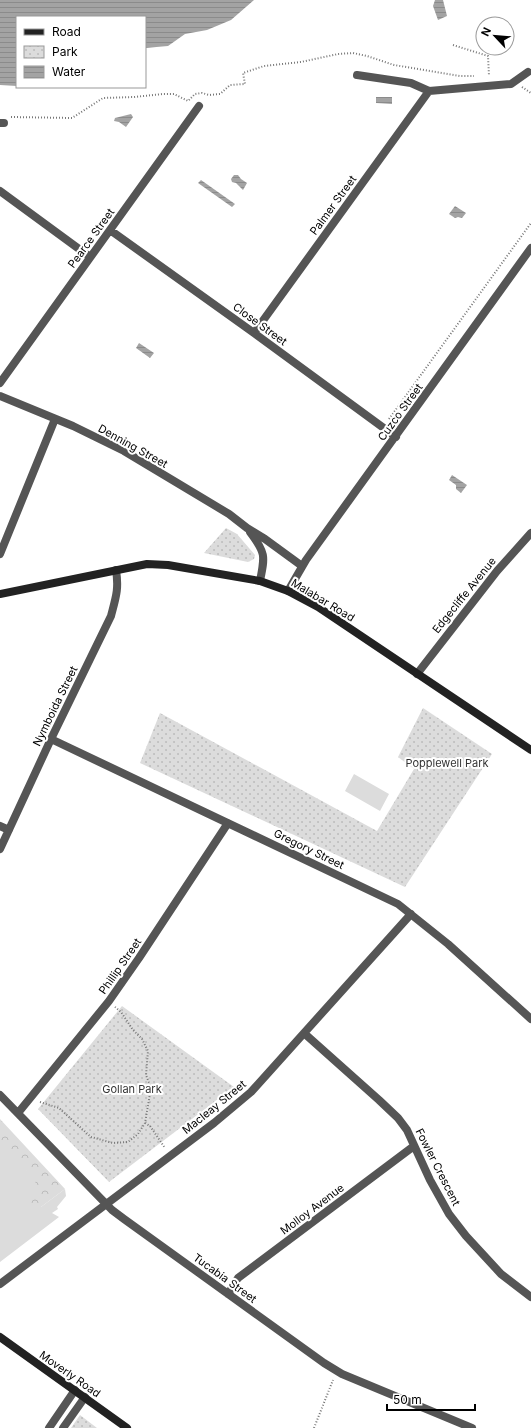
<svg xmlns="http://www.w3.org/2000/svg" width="531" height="1428" viewBox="0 0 531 1428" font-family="Inter,sans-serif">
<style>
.grass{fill:#dcdcdc}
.forest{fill:url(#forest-crowns)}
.park{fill:url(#park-dots)}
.water{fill:url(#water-rules)}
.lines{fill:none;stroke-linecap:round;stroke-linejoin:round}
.path{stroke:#777;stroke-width:2;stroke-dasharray:1 2;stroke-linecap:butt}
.street{stroke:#555;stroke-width:8}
.secondary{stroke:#222;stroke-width:8}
.labels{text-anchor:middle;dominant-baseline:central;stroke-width:4;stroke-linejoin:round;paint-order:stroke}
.street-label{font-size:11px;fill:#000;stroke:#fff}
.park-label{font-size:11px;fill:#333;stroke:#fff}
</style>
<defs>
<pattern id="forest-crowns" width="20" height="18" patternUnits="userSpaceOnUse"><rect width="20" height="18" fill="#dcdcdc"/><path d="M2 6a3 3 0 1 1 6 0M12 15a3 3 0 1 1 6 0" fill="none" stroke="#bbb"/></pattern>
<pattern id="park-dots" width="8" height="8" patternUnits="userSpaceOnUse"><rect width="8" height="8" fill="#dcdcdc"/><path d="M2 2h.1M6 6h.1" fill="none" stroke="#bbb" stroke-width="1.8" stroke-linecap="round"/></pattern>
<pattern id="water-rules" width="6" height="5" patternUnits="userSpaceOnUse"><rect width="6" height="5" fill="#a3a3a3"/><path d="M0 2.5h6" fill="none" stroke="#8b8b8b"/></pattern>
</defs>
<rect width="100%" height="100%" fill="#fff"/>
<path class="grass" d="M 354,774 L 389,794 L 380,811 L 345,791 Z
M 0,1145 L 37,1180 L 41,1207 L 65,1189 L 66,1196 L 57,1207 L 58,1209 L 52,1213 L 59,1217 L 0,1262 Z"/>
<path class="forest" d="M 0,1119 L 65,1189 L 41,1207 L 30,1202 L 36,1180 L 0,1146 Z"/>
<path class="park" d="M 226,528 L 237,534 L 255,555 L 254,559 L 248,562 L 204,553 Z
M 423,708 L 492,754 L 405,887 L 140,763 L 160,713 L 377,831 L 414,769 L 398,757 Z
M 122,1006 L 234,1087 L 109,1182 L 38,1109 Z
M 80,1415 L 97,1428 L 71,1428 Z"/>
<path class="water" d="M 0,0 L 254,0 L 231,20 L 207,30 L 185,34 L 168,46 L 145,48 L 145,17 L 17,17 L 17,86 L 0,85 Z
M 435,0 L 443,0 L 447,16 L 438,20 L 433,6 Z
M 376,97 L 392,97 L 392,104 L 376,103 Z
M 131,114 L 133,117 L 126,127 L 119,122 L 114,121 L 115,118 Z
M 234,175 L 238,175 L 241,179 L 247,183 L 243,190 L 236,183 L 232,182 L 231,179 Z
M 201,180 L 235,204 L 232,207 L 198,183 Z
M 455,206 L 466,213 L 462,218 L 458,217 L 455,218 L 449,214 Z
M 139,343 L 154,353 L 150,358 L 136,348 Z
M 452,475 L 467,485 L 461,493 L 456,489 L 456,485 L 449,480 Z"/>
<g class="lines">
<path class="path" d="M 453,45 L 488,56 L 489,76
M 522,87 L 531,93
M 11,117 L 72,118 L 103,98 L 134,97 L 163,94 L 174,94 L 188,101 L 195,94 L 202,93 L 209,95 L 220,94 L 230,85 L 245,84 L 243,73 L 264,66 L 301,62 L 338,54 L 353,53 L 367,56 L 394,65 L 460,76 L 474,76
M 389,419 L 531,223
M 40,1102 L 59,1108 L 91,1137 L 113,1143 L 128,1142 L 138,1134 L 145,1123 L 151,1088 L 146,1075 L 148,1051 L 142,1039 L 133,1030 L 121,1012 L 115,1007
M 145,1123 L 150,1126 L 165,1148
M 314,1428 L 333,1380"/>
<path class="street" d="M 357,75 L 411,83 L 429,91 L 511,84 L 528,72
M 0,123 L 4,123
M 0,191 L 90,257
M 110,230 L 254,333 L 396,437
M 254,333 L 429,91
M 0,383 L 199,106
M 0,396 L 73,426 L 124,451 L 229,514 L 247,528 L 265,539 L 302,566
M 250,532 C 266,553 265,556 260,581
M 0,554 L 55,419
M 288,591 L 306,560 L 531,248
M 417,674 L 497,571 L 531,533
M 51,739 L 398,904 L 448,944 L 531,1019
M 0,826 L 9,830
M 0,849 L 51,739 L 111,616 C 116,597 119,589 116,570
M 305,1034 L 379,1100 L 398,1118 L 407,1130 L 430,1180 L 449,1214 L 466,1236 L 501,1274 L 531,1297
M 0,1095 L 112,1210 L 124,1219 L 324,1363 L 342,1374 L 472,1428
M 18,1113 L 109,1001 L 139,958 L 228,823
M 0,1284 L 214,1123 L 251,1092 L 411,914
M 228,1294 L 238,1278 L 414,1146
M 49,1428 L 75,1390
M 63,1428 L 85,1397"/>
<path class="secondary" d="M 0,594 L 147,564 L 168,565 L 260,581 L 288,591 L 318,607 L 531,750
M 0,1337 L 127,1428"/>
</g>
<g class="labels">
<g class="street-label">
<text transform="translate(333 205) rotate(-54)">Palmer Street</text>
<text transform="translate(91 238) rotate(-54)">Pearce Street</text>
<text transform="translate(260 324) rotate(36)">Close Street</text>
<text transform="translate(400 412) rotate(-54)">Cuzco Street</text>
<text transform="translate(133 446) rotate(29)">Denning Street</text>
<text transform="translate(464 595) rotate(-51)">Edgecliffe Avenue</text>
<text transform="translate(323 600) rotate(31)">Malabar Road</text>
<text transform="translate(55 706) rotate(-64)">Nymboida Street</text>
<text transform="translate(309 849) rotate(26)">Gregory Street</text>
<text transform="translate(120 966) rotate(-55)">Phillip Street</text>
<text transform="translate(214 1107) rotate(-39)">Macleay Street</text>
<text transform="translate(438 1167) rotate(63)">Fowler Crescent</text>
<text transform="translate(312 1209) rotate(-37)">Molloy Avenue</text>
<text transform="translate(225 1278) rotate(36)">Tucabia Street</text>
<text transform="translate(70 1374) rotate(35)">Moverly Road</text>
</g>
<g class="park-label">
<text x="447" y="763">Popplewell Park</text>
<text x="132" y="1089">Gollan Park</text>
</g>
</g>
<rect x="16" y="16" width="130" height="72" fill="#ffffff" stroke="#999999"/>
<rect x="24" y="29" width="20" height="6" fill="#222222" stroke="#999999"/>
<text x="52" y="36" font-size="12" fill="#000000">Road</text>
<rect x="24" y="46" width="20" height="12" fill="url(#park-dots)" stroke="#999999"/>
<text x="52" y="56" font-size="12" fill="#000000">Park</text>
<rect x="24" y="66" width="20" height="12" fill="url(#water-rules)" stroke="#999999"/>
<text x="52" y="76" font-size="12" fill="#000000">Water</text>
<g transform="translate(495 36) rotate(296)"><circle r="19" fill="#ffffff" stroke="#999999"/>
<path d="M0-3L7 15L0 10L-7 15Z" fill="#000000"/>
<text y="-6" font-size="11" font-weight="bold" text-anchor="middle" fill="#000000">N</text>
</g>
<path d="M387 1404v6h88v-6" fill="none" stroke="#000000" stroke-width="2"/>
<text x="393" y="1404" font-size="12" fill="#000000" stroke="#ffffff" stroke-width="3" paint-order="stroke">50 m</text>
</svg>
